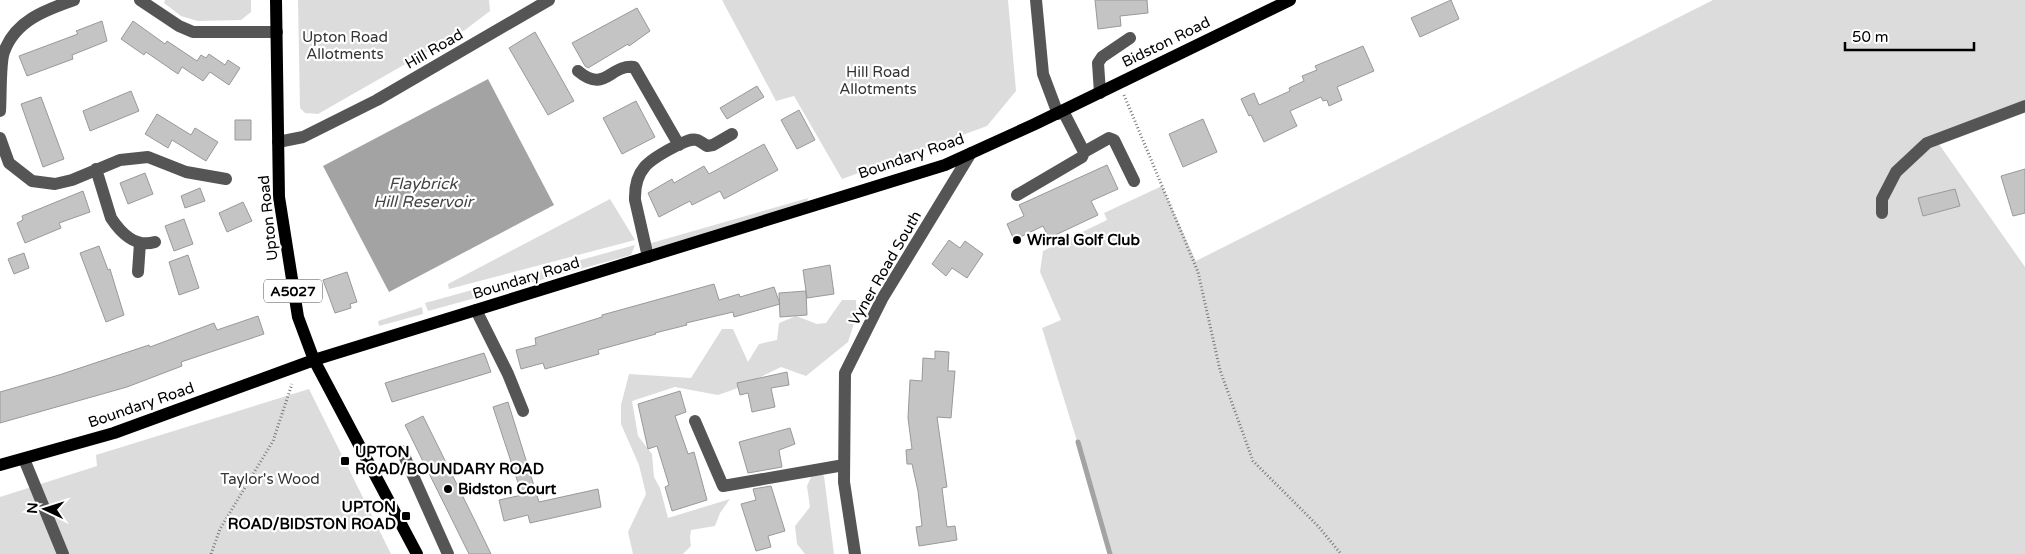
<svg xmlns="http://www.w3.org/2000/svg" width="2025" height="554" viewBox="0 0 2025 554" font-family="'Varela Round',sans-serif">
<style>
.green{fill:#dcdcdc}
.water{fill:#a3a3a3}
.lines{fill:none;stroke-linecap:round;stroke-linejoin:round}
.stream{stroke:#a3a3a3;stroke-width:5}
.building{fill:#c4c4c4;stroke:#999}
.path{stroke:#777;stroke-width:3;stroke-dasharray:1 2.5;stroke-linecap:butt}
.minor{stroke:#555;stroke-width:12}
.major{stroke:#000;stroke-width:12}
.poi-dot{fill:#000;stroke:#fff;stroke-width:2}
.labels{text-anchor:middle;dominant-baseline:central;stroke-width:4.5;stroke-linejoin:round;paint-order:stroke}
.shield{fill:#fff;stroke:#4c4c4c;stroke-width:1}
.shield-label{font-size:14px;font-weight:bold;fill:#000}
.park-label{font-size:15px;fill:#333;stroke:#fff}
.street-label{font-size:15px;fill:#000;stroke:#fff}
.poi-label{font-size:15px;font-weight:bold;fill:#000;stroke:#fff;text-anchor:start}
.water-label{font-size:16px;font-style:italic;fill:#444;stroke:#fff}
</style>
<rect width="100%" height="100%" fill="#fff"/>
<path class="green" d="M 165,0 L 251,0 L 251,12 L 241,20 L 198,21 L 181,16 L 164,3 Z
M 298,0 L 489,0 L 490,11 L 465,30 L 318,114 L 305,113 L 300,108 Z
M 722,0 L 1008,0 L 1016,91 L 987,126 L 842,179 L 794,96 L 776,101 Z
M 1713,0 L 2025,0 L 2025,101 L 1934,137 L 2025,267 L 2025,554 L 1112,554 L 1042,328 L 1061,320 L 1040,272 L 1043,251 L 1107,220 L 1104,213 L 1162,186 L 1196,261 Z
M 808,198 L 806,204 L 653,249 L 648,244 Z
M 610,199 L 635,240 L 449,289 L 448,284 Z
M 635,245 L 631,255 L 428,311 L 425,303 Z
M 842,300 L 856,300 L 857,314 L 848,342 L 806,376 L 781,367 L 738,388 L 718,395 L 675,387 L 632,401 L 638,436 L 652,454 L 654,477 L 660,488 L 668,518 L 730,499 L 720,513 L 715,526 L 691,530 L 690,538 L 691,546 L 683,554 L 633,554 L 628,532 L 646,494 L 639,465 L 621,424 L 621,405 L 629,374 L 691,378 L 722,329 L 733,329 L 748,362 L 759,344 L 777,340 L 779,323 L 796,316 L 817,324 L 826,323 Z
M 422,307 L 423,314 L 379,326 L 378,321 Z
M 309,389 L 391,554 L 0,554 L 0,497 L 97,466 L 96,455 Z
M 815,468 L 824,476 L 834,554 L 805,554 L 797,544 L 795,526 L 810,507 L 807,486 Z"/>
<path class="water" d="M 488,79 L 554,205 L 389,292 L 323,166 Z"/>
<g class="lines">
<path class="stream" d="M 1078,442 L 1110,554"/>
</g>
<path class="building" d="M 1095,0 L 1147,0 L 1148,13 L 1120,16 L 1121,26 L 1098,29 Z
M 1451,0 L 1459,19 L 1420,37 L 1411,18 Z
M 637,8 L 650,31 L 629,46 L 628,44 L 588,68 L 585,66 L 572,43 Z
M 102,21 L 107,41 L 72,55 L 73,59 L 27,76 L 19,56 L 78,34 L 76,31 Z
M 133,21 L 165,44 L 167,41 L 197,61 L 201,55 L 206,58 L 209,54 L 225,65 L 228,60 L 240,68 L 229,85 L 210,72 L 203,81 L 182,67 L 178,74 L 146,52 L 144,55 L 121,39 Z
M 535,32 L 574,101 L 548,115 L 509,48 Z
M 1363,46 L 1374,71 L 1337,87 L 1342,100 L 1329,106 L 1327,100 L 1323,101 L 1321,97 L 1290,111 L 1297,126 L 1264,142 L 1251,115 L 1249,116 L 1241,99 L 1254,93 L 1259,105 L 1290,91 L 1289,88 L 1304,81 L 1302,76 L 1317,70 L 1315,66 Z
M 757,86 L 764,97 L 727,119 L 720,108 Z
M 131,91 L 139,111 L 90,131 L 83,111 Z
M 41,97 L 64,159 L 43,167 L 21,104 Z
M 636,101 L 655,137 L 622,154 L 603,118 Z
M 799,110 L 815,140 L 797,149 L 781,120 Z
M 157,114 L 191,135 L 195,128 L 218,142 L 206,161 L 172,140 L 168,148 L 145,134 Z
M 1203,119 L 1217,152 L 1183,167 L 1169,134 Z
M 235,120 L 251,120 L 251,140 L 235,140 Z
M 764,144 L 778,170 L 724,199 L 720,191 L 692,205 L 690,201 L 659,217 L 648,193 L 672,179 L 674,183 L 704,166 L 709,174 Z
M 1107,165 L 1118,189 L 1091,201 L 1098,215 L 1049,238 L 1043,226 L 1014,240 L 1007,224 L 1024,216 L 1019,205 Z
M 2025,169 L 2025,213 L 2013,216 L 2001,176 Z
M 145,173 L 153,194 L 128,204 L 120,183 Z
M 200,188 L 205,201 L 185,208 L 181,196 Z
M 1955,189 L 1960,206 L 1923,216 L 1918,198 Z
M 83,191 L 90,212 L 59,223 L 61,228 L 25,243 L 17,223 L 23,220 L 22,216 Z
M 243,202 L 252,221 L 227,232 L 219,213 Z
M 184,219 L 193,244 L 174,251 L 165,226 Z
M 949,240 L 960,248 L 965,241 L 983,254 L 967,278 L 952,268 L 946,276 L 932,264 Z
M 99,246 L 108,270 L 110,269 L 124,315 L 106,322 L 80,253 Z
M 24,253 L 29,268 L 14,274 L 8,259 Z
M 188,255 L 199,288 L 179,295 L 169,262 Z
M 830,265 L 834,294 L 807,298 L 803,270 Z
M 347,272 L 357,302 L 350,304 L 351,308 L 335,313 L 323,280 Z
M 714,284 L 719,300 L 739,294 L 740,297 L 774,287 L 780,304 L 734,317 L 733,312 L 686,323 L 687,325 L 655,333 L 656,334 L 598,350 L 599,354 L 545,369 L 543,363 L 521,369 L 516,350 L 536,345 L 535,338 L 602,317 L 602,315 Z
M 806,291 L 807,315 L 780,317 L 779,293 Z
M 258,316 L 264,334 L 181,362 L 182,366 L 127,387 L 0,423 L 0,392 L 59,375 L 149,345 L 150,347 L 214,323 L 217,330 Z
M 935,351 L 949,352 L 948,371 L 955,371 L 951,418 L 937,417 L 947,487 L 942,488 L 947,527 L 955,526 L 957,540 L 919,546 L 916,527 L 922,526 L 918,491 L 912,464 L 907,464 L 906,450 L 912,449 L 908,418 L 910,380 L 922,381 L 923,358 L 935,359 Z
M 484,353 L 491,372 L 392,402 L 385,383 Z
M 787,372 L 789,385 L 771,388 L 775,407 L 752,412 L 748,393 L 740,395 L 737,383 Z
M 680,391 L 686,412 L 675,416 L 688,454 L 694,452 L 707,500 L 672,511 L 665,487 L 669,485 L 657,446 L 648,449 L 638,404 Z
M 508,402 L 539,502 L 598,489 L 601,507 L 530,523 L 528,515 L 504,521 L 499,500 L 522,495 L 493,407 Z
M 423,416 L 476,523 L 491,554 L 469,554 L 405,425 Z
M 790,428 L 795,444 L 779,450 L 782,467 L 748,473 L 739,442 Z
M 771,486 L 785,531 L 768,536 L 771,547 L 756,551 L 741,504 L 756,500 L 753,489 Z"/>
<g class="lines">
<path class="path" d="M 1124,95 L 1198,272 L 1220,370 L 1253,461 L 1318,526 L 1341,554
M 211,554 L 220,529 L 273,441 L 292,384"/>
<path class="minor" d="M 140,0 L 179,26 L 193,32 L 277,32
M 1036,0 L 1043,74 L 1058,114
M 578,71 C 605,94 610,64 634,67 L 679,145
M 1100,93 L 1098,63 L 1102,57 L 1130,38
M 0,111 C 1,98 0,62 4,52 C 15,21 45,10 74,0
M 0,138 L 9,163 L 32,181 L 55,184 L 72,180 L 120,160 L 148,157 L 186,172 L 226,179
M 278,142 L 303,137 L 377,100 L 549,0
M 1084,152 L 1109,138 L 1114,140 L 1134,181
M 96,169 L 111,218 C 121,233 135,248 155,242
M 1017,195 L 1082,157 L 1084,152 L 1063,111
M 1882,213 L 1882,199 L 1896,172 L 1927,143 L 2025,106
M 648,257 L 635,200 C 634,169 649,160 674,147 C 681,144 689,138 697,140 C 700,141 704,144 707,146 L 713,145 L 732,134
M 138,272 L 140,243
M 476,310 L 508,374 L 523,411
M 695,421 L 723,486 L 844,465
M 402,451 L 448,554
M 24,459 L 63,554
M 855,554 L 844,482 L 845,373 L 882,299 L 971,153"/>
<path class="major" d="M 276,0 L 279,197 L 298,317 L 314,360 L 417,554
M 0,465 L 114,433 L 314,360 L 945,165 L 1035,124 L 1290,0"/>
</g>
<g class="poi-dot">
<circle cx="1017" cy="240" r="5"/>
<rect x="340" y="456" width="10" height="10" rx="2.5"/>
<circle cx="448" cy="489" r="5"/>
<rect x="401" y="511" width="10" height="10" rx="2.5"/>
</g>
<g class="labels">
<rect class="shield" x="264" y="279.5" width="58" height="23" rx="4"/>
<g class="shield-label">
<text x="293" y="291">A5027</text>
</g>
<g class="park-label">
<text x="345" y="37">Upton Road<tspan x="345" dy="17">Allotments</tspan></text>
<text x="878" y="72">Hill Road<tspan x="878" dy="17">Allotments</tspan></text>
<text x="270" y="479">Taylor's Wood</text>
</g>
<g class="street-label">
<text transform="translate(1166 42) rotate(-26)">Bidston Road</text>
<text transform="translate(434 49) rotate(-30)">Hill Road</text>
<text transform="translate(911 156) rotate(-19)">Boundary Road</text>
<text transform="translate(268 218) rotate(-96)">Upton Road</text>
<text transform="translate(885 268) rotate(-60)">Vyner Road South</text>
<text transform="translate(526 278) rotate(-17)">Boundary Road</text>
<text transform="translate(141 405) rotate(-19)">Boundary Road</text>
</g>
<g class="poi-label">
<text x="1027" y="240">Wirral Golf Club</text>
<text x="355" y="452">UPTON<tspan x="355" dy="17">ROAD/BOUNDARY ROAD</tspan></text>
<text x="458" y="489">Bidston Court</text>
<text x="396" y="507" text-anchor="end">UPTON<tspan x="396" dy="17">ROAD/BIDSTON ROAD</tspan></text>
</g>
<g class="water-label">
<text x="423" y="184">Flaybrick<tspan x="423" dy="18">Hill Reservoir</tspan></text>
</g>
</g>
<g transform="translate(45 509) rotate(274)" stroke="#ffffff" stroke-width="4" paint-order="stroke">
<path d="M0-4L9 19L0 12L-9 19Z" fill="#000000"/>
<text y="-8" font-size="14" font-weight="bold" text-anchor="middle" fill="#000000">N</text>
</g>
<path d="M1845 42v8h129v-8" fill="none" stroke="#000000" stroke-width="2.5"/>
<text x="1852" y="42" font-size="15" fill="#000000" stroke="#ffffff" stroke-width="4" paint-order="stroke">50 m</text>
</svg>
